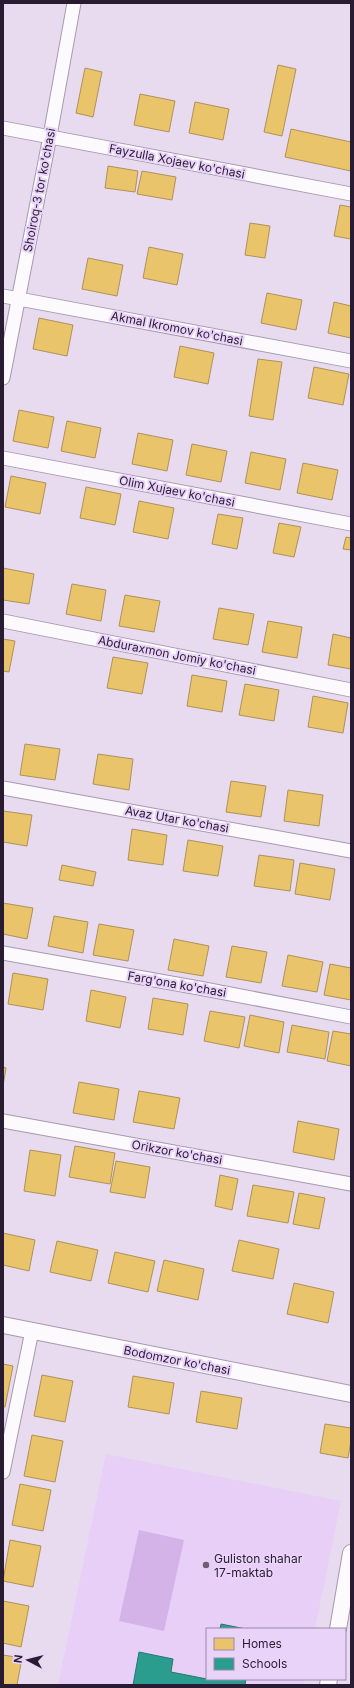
<svg xmlns="http://www.w3.org/2000/svg" width="354" height="1688" viewBox="0 0 354 1688" font-family="Inter,sans-serif">
<style>
.built{fill:#e7cff7}
.green{fill:#d4b3e8}
.homes{fill:#e9c46a;stroke:#af9159}
.schools{fill:#2a9d8f;stroke:#2a7673}
.lines{fill:none;stroke-linecap:round;stroke-linejoin:round}
.minor-casing{stroke:#a59aad;stroke-width:15}
.tertiary-casing{stroke:#a59aad;stroke-width:18}
.minor{stroke:#fcfafd;stroke-width:13}
.tertiary{stroke:#fcfafd;stroke-width:16}
.poi-dot{fill:#6c5e74;stroke:#e9d3f8;stroke-width:1.5}
.labels{text-anchor:middle;dominant-baseline:central;stroke-width:4;stroke-linejoin:round;paint-order:stroke}
.street-label{font-size:12px;fill:#291b32;stroke:#e9d3f8}
.poi-label{font-size:12px;fill:#291b32;stroke:#e9d3f8;text-anchor:start}
</style>
<rect width="100%" height="100%" fill="#e8dbf0"/>
<path class="built" d="M 106,1454 L 341,1501 L 315,1629 L 207,1629 L 207,1679 L 305,1679 L 304,1685 L 58,1685 Z"/>
<path class="green" d="M 139,1530 L 184,1540 L 164,1631 L 119,1621 Z"/>
<path class="homes" d="M 278,65 L 296,69 L 282,136 L 264,132 Z
M 85,68 L 102,72 L 93,117 L 76,113 Z
M 140,94 L 175,101 L 169,132 L 134,125 Z
M 195,102 L 229,109 L 223,140 L 189,133 Z
M 291,129 L 351,142 L 351,171 L 285,157 Z
M 108,166 L 138,171 L 135,192 L 105,188 Z
M 142,171 L 176,177 L 172,200 L 137,194 Z
M 340,205 L 351,207 L 351,239 L 334,236 Z
M 250,223 L 270,226 L 265,258 L 245,255 Z
M 149,247 L 183,254 L 177,285 L 143,278 Z
M 88,258 L 123,265 L 117,296 L 82,289 Z
M 267,293 L 302,300 L 296,330 L 261,323 Z
M 334,302 L 351,306 L 351,338 L 328,333 Z
M 39,318 L 73,325 L 67,356 L 33,349 Z
M 180,346 L 214,353 L 208,384 L 174,377 Z
M 258,359 L 282,362 L 273,420 L 249,416 Z
M 314,367 L 349,374 L 343,405 L 308,398 Z
M 19,410 L 54,417 L 48,448 L 13,441 Z
M 67,421 L 101,428 L 95,458 L 61,451 Z
M 138,433 L 173,440 L 167,471 L 132,464 Z
M 192,444 L 227,451 L 221,482 L 186,475 Z
M 251,452 L 286,459 L 280,490 L 245,483 Z
M 303,463 L 338,470 L 332,500 L 297,493 Z
M 11,476 L 46,483 L 40,514 L 5,507 Z
M 86,487 L 121,494 L 115,525 L 80,518 Z
M 139,501 L 174,508 L 168,539 L 133,532 Z
M 218,514 L 243,518 L 237,549 L 212,544 Z
M 279,523 L 301,527 L 294,557 L 273,553 Z
M 346,537 L 351,538 L 351,550 L 343,549 Z
M 3,568 L 34,574 L 29,604 L 3,600 Z
M 72,584 L 106,590 L 101,621 L 66,614 Z
M 125,595 L 160,601 L 154,632 L 119,626 Z
M 219,608 L 254,614 L 248,645 L 213,639 Z
M 268,621 L 302,627 L 297,658 L 262,652 Z
M 333,634 L 351,638 L 351,669 L 328,665 Z
M 3,639 L 15,641 L 9,672 L 3,671 Z
M 113,657 L 148,663 L 142,694 L 107,688 Z
M 192,675 L 227,681 L 222,712 L 187,706 Z
M 245,684 L 279,690 L 274,721 L 239,715 Z
M 313,696 L 348,703 L 343,733 L 308,727 Z
M 25,744 L 60,749 L 55,780 L 20,775 Z
M 98,754 L 133,759 L 129,790 L 93,784 Z
M 231,781 L 266,786 L 261,817 L 226,812 Z
M 288,790 L 323,795 L 319,826 L 284,821 Z
M 3,811 L 32,815 L 27,846 L 3,842 Z
M 132,829 L 167,835 L 163,865 L 128,860 Z
M 188,840 L 223,846 L 218,876 L 183,871 Z
M 259,855 L 294,860 L 290,891 L 254,886 Z
M 300,863 L 335,869 L 330,900 L 295,894 Z
M 62,865 L 96,872 L 93,886 L 59,880 Z
M 3,903 L 33,908 L 27,939 L 3,934 Z
M 54,916 L 88,922 L 83,953 L 48,946 Z
M 99,924 L 134,930 L 128,961 L 93,955 Z
M 174,939 L 209,946 L 203,976 L 168,970 Z
M 232,946 L 267,952 L 261,983 L 226,977 Z
M 288,955 L 323,962 L 317,992 L 282,986 Z
M 330,964 L 351,968 L 351,1000 L 324,995 Z
M 13,973 L 48,979 L 43,1010 L 8,1004 Z
M 91,990 L 126,997 L 120,1028 L 86,1021 Z
M 153,998 L 188,1004 L 183,1035 L 148,1029 Z
M 210,1011 L 245,1017 L 239,1048 L 204,1041 Z
M 250,1015 L 284,1022 L 279,1053 L 244,1046 Z
M 292,1025 L 329,1032 L 325,1059 L 287,1052 Z
M 333,1031 L 351,1034 L 351,1066 L 327,1061 Z
M 3,1067 L 6,1068 L 3,1086 Z
M 79,1082 L 119,1089 L 114,1120 L 73,1113 Z
M 139,1091 L 180,1098 L 174,1129 L 133,1122 Z
M 298,1121 L 339,1129 L 334,1160 L 293,1152 Z
M 75,1146 L 115,1153 L 110,1184 L 69,1177 Z
M 30,1150 L 61,1155 L 55,1196 L 24,1191 Z
M 116,1161 L 150,1167 L 145,1198 L 110,1192 Z
M 220,1175 L 238,1179 L 232,1210 L 215,1206 Z
M 253,1185 L 294,1192 L 288,1223 L 247,1216 Z
M 299,1193 L 325,1198 L 319,1229 L 293,1224 Z
M 3,1233 L 35,1240 L 29,1271 L 3,1265 Z
M 239,1240 L 279,1249 L 273,1279 L 232,1271 Z
M 57,1241 L 98,1250 L 91,1281 L 50,1272 Z
M 115,1252 L 155,1261 L 148,1292 L 108,1283 Z
M 164,1260 L 204,1269 L 198,1300 L 157,1291 Z
M 294,1283 L 334,1292 L 328,1323 L 287,1314 Z
M 3,1364 L 13,1366 L 5,1407 L 3,1407 Z
M 42,1375 L 73,1381 L 65,1422 L 34,1416 Z
M 133,1376 L 174,1383 L 169,1414 L 128,1407 Z
M 201,1391 L 242,1398 L 237,1429 L 196,1422 Z
M 325,1424 L 351,1428 L 351,1441 L 348,1458 L 320,1453 Z
M 32,1435 L 63,1441 L 55,1482 L 24,1476 Z
M 20,1484 L 51,1490 L 43,1531 L 12,1525 Z
M 10,1540 L 41,1546 L 33,1587 L 3,1581 Z
M 3,1601 L 29,1606 L 21,1647 L 3,1643 Z
M 3,1655 L 22,1658 L 17,1685 L 3,1685 Z"/>
<path class="schools" d="M 221,1624 L 246,1629 L 220,1629 Z
M 139,1652 L 173,1659 L 171,1672 L 207,1679 L 246,1679 L 245,1685 L 133,1685 Z"/>
<g class="lines">
<defs>
<path id="minor" d="M 3,128 L 351,194
M 3,296 L 351,361
M 3,378 L 50,136 L 74,3
M 3,458 L 351,524
M 3,621 L 351,690
M 3,788 L 351,851
M 3,953 L 199,988 L 351,1017
M 3,1121 L 351,1184
M 3,1472 L 32,1331"/>
<path id="tertiary" d="M 3,1325 L 351,1394
M 338,1629 L 351,1553
M 328,1685 L 329,1679"/>
</defs>
<use href="#minor" class="minor-casing"/>
<use href="#tertiary" class="tertiary-casing"/>
<use href="#minor" class="minor"/>
<use href="#tertiary" class="tertiary"/>
</g>
<circle class="poi-dot" cx="206" cy="1565" r="4"/>
<g class="labels">
<g class="street-label">
<text transform="translate(177 161) rotate(11)">Fayzulla Xojaev ko'chasi</text>
<text transform="translate(39 190) rotate(-79)">Shoiroq-3 tor ko'chasi</text>
<text transform="translate(177 328) rotate(11)">Akmal Ikromov ko'chasi</text>
<text transform="translate(177 491) rotate(11)">Olim Xujaev ko'chasi</text>
<text transform="translate(177 655) rotate(11)">Abduraxmon Jomiy ko'chasi</text>
<text transform="translate(177 819) rotate(10)">Avaz Utar ko'chasi</text>
<text transform="translate(177 984) rotate(10)">Farg'ona ko'chasi</text>
<text transform="translate(177 1152) rotate(10)">Orikzor ko'chasi</text>
<text transform="translate(177 1360) rotate(11)">Bodomzor ko'chasi</text>
</g>
<g class="poi-label">
<text x="214" y="1558">Guliston shahar<tspan x="214" dy="14">17-maktab</tspan></text>
</g>
</g>
<rect width="354" height="1688" fill="none" stroke="#291b32" stroke-width="8"/>
<rect x="206" y="1628" width="140" height="52" fill="#e9d3f8" stroke="#9c89a9"/>
<rect x="214" y="1638" width="20" height="12" fill="#e9c46a" stroke="#9c89a9"/>
<text x="242" y="1648" font-size="12" fill="#291b32">Homes</text>
<rect x="214" y="1658" width="20" height="12" fill="#2a9d8f" stroke="#9c89a9"/>
<text x="242" y="1668" font-size="12" fill="#291b32">Schools</text>
<g transform="translate(28 1660) rotate(277)" stroke="#e9d3f8" stroke-width="3" paint-order="stroke">
<path d="M0-3L7 15L0 10L-7 15Z" fill="#291b32"/>
<text y="-6" font-size="11" font-weight="bold" text-anchor="middle" fill="#291b32">N</text>
</g>
</svg>
